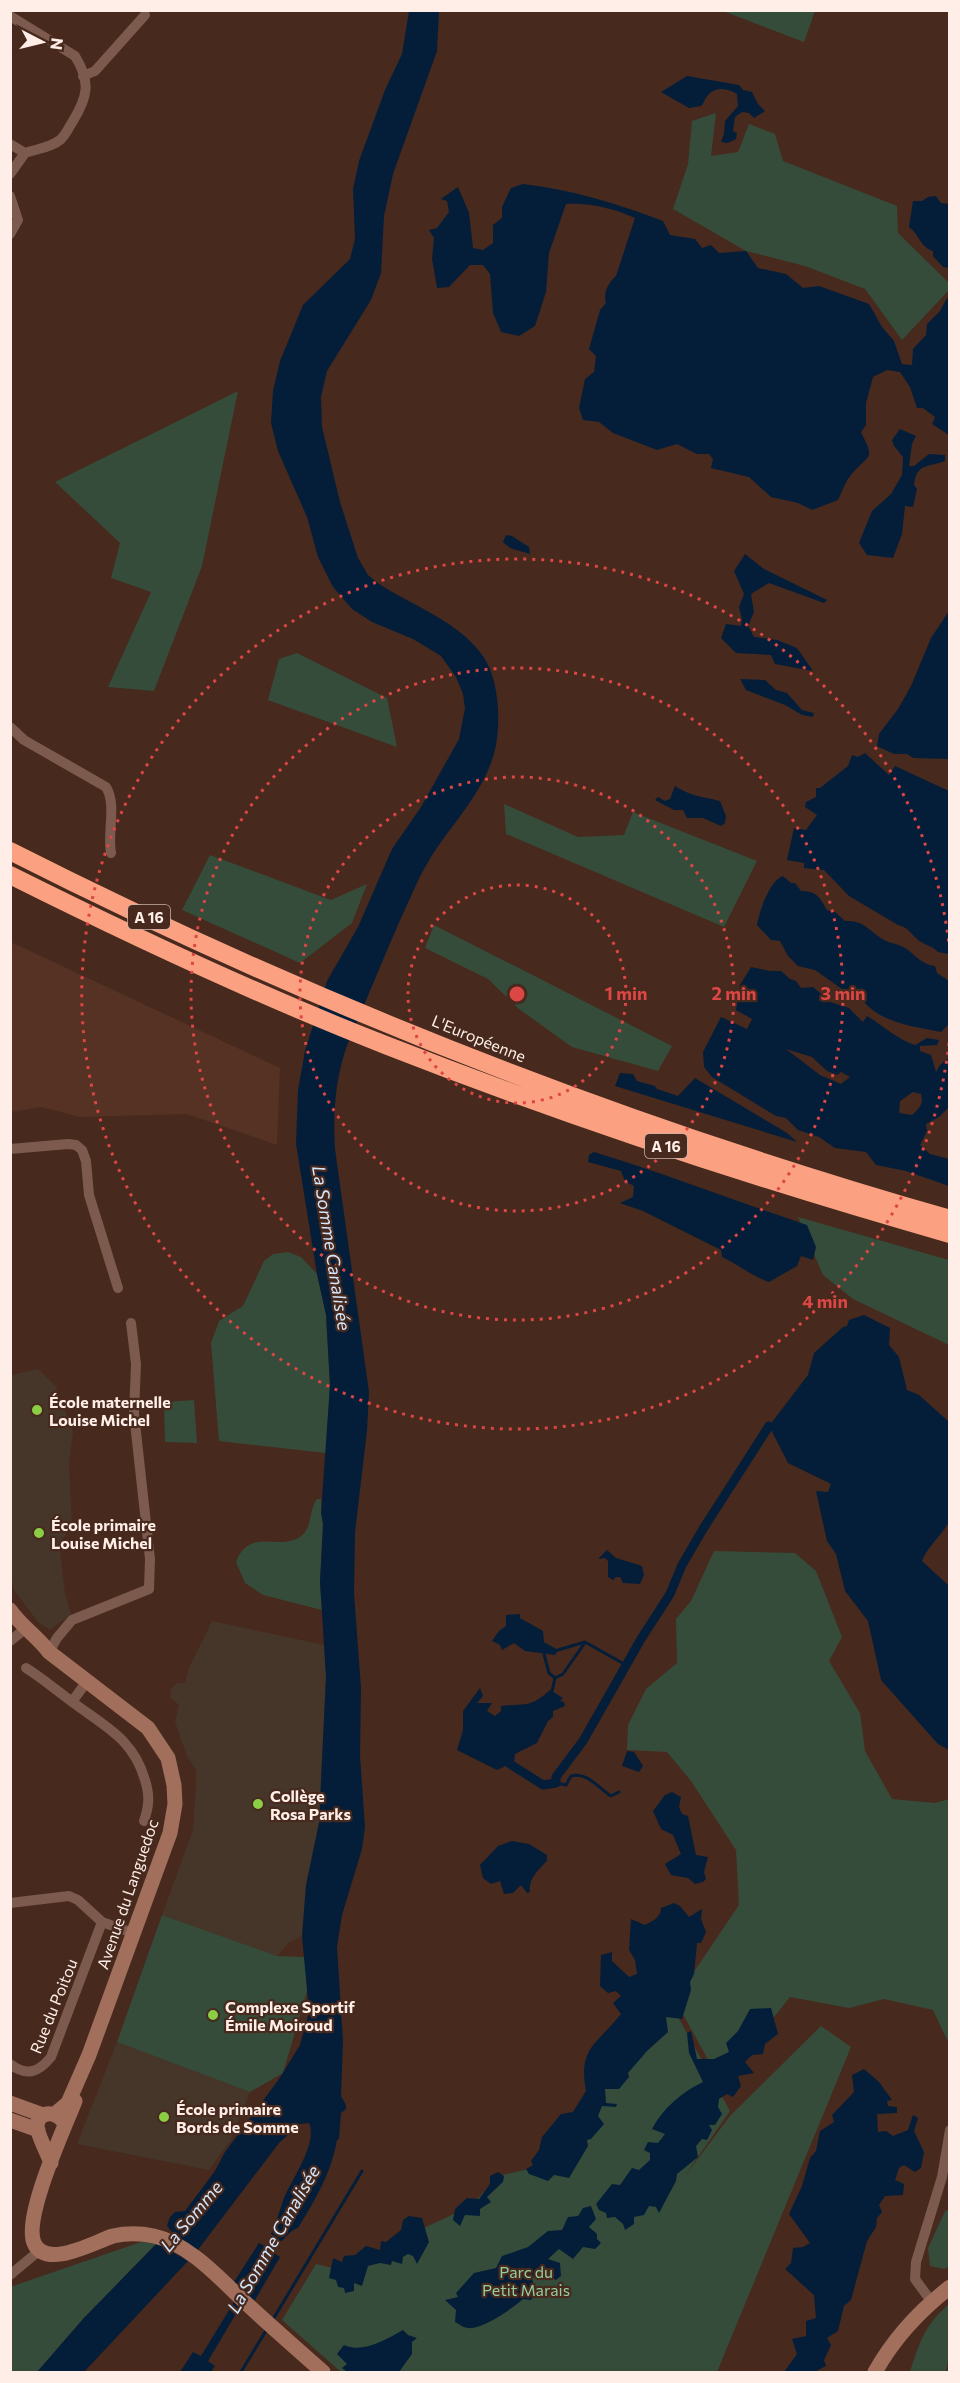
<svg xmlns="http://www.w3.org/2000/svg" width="960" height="2383" viewBox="0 0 960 2383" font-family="Commissioner,sans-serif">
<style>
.built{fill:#553223}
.education{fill:#46362a}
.green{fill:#364c3a}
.water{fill:#041e39;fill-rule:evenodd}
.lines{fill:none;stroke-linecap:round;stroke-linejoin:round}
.stream{stroke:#041e39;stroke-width:3}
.canal{stroke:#041e39;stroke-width:9}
.street{stroke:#7c5a4d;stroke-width:10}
.secondary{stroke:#a26f5d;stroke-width:15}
.highway{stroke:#fba181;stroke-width:18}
.ring{fill:none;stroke:#dc4645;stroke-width:3;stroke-dasharray:3 6}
.poi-dot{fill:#8bce46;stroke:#47291d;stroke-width:2}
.labels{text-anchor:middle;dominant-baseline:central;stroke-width:4.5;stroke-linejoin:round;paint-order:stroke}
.shield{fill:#47291d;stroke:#c7b3aa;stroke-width:1.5}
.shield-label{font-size:15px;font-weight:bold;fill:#feeee7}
.street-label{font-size:16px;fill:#feeee7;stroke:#47291d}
.poi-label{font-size:16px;font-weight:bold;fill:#feeee7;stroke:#47291d;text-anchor:start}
.park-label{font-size:16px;fill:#93cf9f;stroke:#47291d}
.water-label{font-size:18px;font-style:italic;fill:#d3e6fc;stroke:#47291d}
.centre{fill:#dc4645;stroke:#47291d;stroke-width:3}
.ring-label{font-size:18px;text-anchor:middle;font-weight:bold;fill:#dc4645;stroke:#47291d;stroke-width:4.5;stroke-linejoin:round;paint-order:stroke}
</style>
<rect width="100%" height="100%" fill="#47291d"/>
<path class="built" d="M 11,942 L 280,1068 L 277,1145 L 187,1114 L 80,1117 L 41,1107 L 11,1112 Z"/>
<path class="education" d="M 38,1369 L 56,1387 L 73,1432 L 69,1464 L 72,1527 L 63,1538 L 60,1550 L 65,1594 L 71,1614 L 50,1630 L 38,1622 L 13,1589 L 11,1576 L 11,1375 Z
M 212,1621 L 324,1645 L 326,1677 L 319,1823 L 306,1885 L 302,1936 L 289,1942 L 277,1956 L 162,1915 L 193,1830 L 196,1786 L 196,1770 L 187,1756 L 175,1722 L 179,1705 L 171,1698 L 170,1690 L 177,1683 L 185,1683 L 189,1668 Z
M 117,2042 L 250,2092 L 230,2141 L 209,2170 L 77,2144 Z"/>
<path class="green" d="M 723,11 L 815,11 L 804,42 Z
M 716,113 L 711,156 L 738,152 L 749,124 L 775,134 L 783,161 L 897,206 L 898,233 L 950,284 L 949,290 L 902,340 L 865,289 L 805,266 L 746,251 L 673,209 L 688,164 L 692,121 Z
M 238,391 L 202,566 L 154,691 L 108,687 L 151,592 L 111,578 L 120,543 L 55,482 Z
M 297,653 L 387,698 L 397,747 L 268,700 L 279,659 Z
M 504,804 L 578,837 L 624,835 L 633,812 L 757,861 L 724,927 L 506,834 Z
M 210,855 L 331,900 L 367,884 L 352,923 L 300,963 L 182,910 Z
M 434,925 L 672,1046 L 658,1071 L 572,1047 L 519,1009 L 488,979 L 425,948 Z
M 798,1217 L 949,1260 L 949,1345 L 853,1299 L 823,1275 Z
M 288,1252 L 301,1257 L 317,1274 L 326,1315 L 330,1385 L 326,1453 L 219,1441 L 211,1343 L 219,1321 L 243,1306 L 264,1261 L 273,1254 Z
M 194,1400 L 197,1443 L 165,1442 L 164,1402 Z
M 317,1499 L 321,1499 L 323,1524 L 320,1582 L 322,1610 L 263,1595 L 245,1583 L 236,1562 C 249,1527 278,1551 300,1537 C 313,1528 308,1511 317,1499 Z
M 714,1551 L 795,1553 L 816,1571 L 842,1637 L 829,1661 L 860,1713 L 865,1751 L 892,1799 L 935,1803 L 949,1799 L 949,2044 L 933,2010 L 884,1999 L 849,2008 L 790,1997 L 721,2083 L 675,2000 L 739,1905 L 736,1850 L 691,1781 L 667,1752 L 627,1750 L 628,1725 L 646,1689 L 677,1663 L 676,1619 L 691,1601 Z
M 162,1915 L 277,1956 L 305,1957 L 308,1988 L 283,2073 L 250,2092 L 117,2042 Z
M 661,1986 L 730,2111 L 682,2180 L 730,2116 L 821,2026 L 851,2047 L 717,2372 L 341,2372 L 282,2320 L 316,2264 L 345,2271 L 411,2234 L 471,2206 L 498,2176 L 555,2163 Z
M 949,2210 L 949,2267 L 944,2269 L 930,2266 L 928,2248 L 945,2211 Z
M 141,2242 L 157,2243 L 83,2319 L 37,2372 L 11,2372 L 10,2287 Z
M 949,2304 L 950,2349 L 946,2372 L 910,2372 C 920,2341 924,2326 949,2304 Z"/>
<path class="water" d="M 409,11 L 439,11 L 437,51 L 393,174 L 384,216 L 381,273 L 371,300 L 327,371 L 321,397 L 322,427 L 340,502 L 358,558 L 368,575 L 375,581 C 409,605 458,620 483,656 C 500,680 502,729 493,757 C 481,795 452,824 431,857 C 419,876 411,897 401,918 C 383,959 366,1001 348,1043 C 335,1078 333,1112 335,1149 L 369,1392 L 367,1431 L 355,1532 L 354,1593 L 361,1688 L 360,1756 L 365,1827 L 362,1849 L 342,1915 L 337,1947 L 343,2041 L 341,2096 L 346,2105 L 346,2109 L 341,2113 L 339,2139 L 337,2140 C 331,2174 315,2200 298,2228 C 290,2230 278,2245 273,2252 L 280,2257 L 255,2300 L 240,2307 L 208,2361 L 215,2366 L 211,2372 L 180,2372 L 193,2352 L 201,2356 L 234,2302 L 234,2282 L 259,2243 L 266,2247 L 274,2236 L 271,2234 C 276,2222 280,2210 284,2198 C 292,2179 318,2143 309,2123 L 300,2124 L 279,2143 L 197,2251 L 170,2230 L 167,2225 L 170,2217 L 175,2212 L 185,2211 L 215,2171 L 225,2152 L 279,2079 L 300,2045 L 309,2012 L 302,1936 L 306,1885 L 319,1823 L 326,1677 L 320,1582 L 323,1524 L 321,1513 L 330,1385 L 326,1315 L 317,1274 L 296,1144 L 298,1090 L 305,1051 L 327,981 L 358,927 L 392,849 L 421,807 L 459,739 L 465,708 L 463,694 L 456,677 L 441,656 L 413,639 L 372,622 L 352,609 L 333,587 L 318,557 L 307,517 L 278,451 L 271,423 L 273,391 L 280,361 L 303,305 L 350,259 L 355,239 L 353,189 L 359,161 L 385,90 L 402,54 Z
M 687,76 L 739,85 L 743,90 L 752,92 L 758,104 L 765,111 L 754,118 L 749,113 L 742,112 L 735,117 L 733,131 L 737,133 L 736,139 L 728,143 L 721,142 L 724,134 L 725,121 L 738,106 L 737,94 C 729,89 717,86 709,94 C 705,97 705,102 701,106 L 689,108 L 661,92 Z
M 523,184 C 572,190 616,203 663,221 L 670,235 L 695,239 L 702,248 L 711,245 L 719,253 L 746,251 L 758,268 L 786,274 L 803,288 L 819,286 L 869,304 L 882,327 L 894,341 L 902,364 L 912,365 L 913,349 L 926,335 L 927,324 L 940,311 L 947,298 L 949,298 L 949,435 L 932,424 L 935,417 L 923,408 L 917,408 L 910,387 L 900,372 L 887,370 L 873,377 L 866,403 L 866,425 L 861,432 C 876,462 869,453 851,475 C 845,482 842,492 838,500 L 812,510 L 798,503 L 771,497 L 749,477 L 711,468 L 713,459 L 709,454 L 697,454 L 677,444 L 657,450 L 613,433 L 599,422 L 583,420 L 579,408 L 585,379 L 594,372 L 596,356 L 589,349 L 600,310 L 606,303 C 603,293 608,283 616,276 L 635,218 C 612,208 591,203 566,204 L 549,253 L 546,292 L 535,326 L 519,336 L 501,332 L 493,313 L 490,274 L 483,265 L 470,265 L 449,287 L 437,288 L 432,259 L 434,238 L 429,230 L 437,228 L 449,212 L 447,201 L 441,199 L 458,187 L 469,213 L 473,248 L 483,250 L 493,243 L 493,225 L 502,218 L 502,207 L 511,188 Z
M 936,196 L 941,203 L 949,204 L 949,268 L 943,267 L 933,256 L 933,251 C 920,247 919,234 909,227 L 913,201 L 922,201 L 928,197 Z
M 900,429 L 916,436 L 912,444 L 909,466 L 914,466 L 929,454 L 945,455 L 945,461 C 928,468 917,462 914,485 L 917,489 L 913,507 L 905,506 L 902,534 L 893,558 L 867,555 L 859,543 L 872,511 L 891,494 L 902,475 L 903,457 L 894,446 L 892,440 Z
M 506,535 L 512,536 L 529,547 L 530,554 L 510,548 L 503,542 Z
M 745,554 L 764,569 L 827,600 L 824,603 L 769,583 L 751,594 L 754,612 L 748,626 L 754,637 L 777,640 L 797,648 L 813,671 L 775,664 L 771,655 L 736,653 L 721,638 L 726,624 L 741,626 L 742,619 L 739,607 L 744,594 L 734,571 Z
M 949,611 L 949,759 L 913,758 L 907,754 L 894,754 L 877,746 L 879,734 L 898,709 L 911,686 L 931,638 Z
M 740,679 L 765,680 L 776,690 L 787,693 L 802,710 L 814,713 L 813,717 L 802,715 L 785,705 L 746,690 Z
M 865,753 L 889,775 L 895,766 L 949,791 L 949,954 L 938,952 C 931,945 924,945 917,939 C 910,933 908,927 898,925 L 849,896 L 824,870 L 804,868 L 804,863 L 787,860 L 794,828 L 806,830 L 817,815 L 805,807 L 806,802 L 816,797 L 816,788 L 820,788 L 848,766 L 852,755 L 858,757 Z
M 675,786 C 692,797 701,796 720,801 L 726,816 L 725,823 L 721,826 L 703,818 L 687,818 L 683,810 L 674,810 L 655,800 L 658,797 L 665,801 L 670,799 Z
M 783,876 L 791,883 L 795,883 L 801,891 C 817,891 820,898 827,910 L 835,912 L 845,921 C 866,920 870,933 886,941 C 893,944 902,945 908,950 C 917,957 923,965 935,966 L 937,973 L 949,981 L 950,1023 L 941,1032 C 912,1026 879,1023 861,998 L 852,996 L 815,970 L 798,966 L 788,956 L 780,941 L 771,940 L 757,925 C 759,912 770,880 783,876 Z
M 751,967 L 770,971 L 781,971 L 790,979 L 796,981 L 801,988 L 813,987 L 830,1002 L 849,1008 L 863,1022 L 867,1016 C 884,1026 896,1039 915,1045 L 927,1038 L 939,1040 L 937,1045 L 920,1046 L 920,1051 L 931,1055 L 936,1072 L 940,1065 L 949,1058 L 949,1054 L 949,1107 L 939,1117 L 926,1124 L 927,1131 L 920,1145 L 930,1154 L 949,1159 L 949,1186 L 906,1171 L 876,1165 L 866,1152 L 835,1148 L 819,1137 L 798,1130 L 786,1118 L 776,1116 L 712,1077 L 704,1067 L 703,1052 L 721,1017 L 747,1029 L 752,1019 L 736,1010 L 740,985 ZM 786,1049 L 812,1057 L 827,1071 L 837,1075 L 841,1072 L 850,1077 L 841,1084 L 820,1075 ZM 913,1092 L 921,1094 C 924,1104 919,1109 912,1115 L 899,1113 L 900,1101 Z
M 620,1073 L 633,1074 L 637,1081 L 655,1086 L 657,1089 L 678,1096 L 695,1078 L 787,1133 L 797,1142 L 615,1086 Z
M 594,1152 C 666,1174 736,1201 807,1225 L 816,1247 L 813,1260 L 801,1256 L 797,1266 L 769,1282 C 750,1275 739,1265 722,1257 L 721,1250 L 643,1211 L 620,1203 L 633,1197 L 634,1186 L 625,1181 L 621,1171 L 588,1162 L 589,1155 Z
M 864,1315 L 890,1328 L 889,1345 L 899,1357 L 907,1390 L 919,1395 L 949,1422 L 949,1522 C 941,1536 928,1546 922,1561 L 949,1586 L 949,1750 L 938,1744 L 881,1680 L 868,1621 L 845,1591 L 836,1554 L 827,1541 L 816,1491 L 828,1492 L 831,1484 L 788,1463 L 769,1426 L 808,1375 L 814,1353 L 843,1327 L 847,1326 L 849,1320 Z
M 607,1550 L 616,1558 L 642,1566 L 644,1575 L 640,1584 L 623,1583 L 620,1577 L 616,1577 L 613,1580 L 608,1577 L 608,1561 L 605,1558 L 598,1559 Z
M 520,1614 L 520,1618 L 543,1631 L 544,1642 L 558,1650 L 555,1655 L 525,1651 L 514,1643 L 502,1650 L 500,1645 L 492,1641 L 499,1631 L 506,1626 L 506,1615 Z
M 480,1688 L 483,1696 L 477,1703 L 492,1703 L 487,1711 L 495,1716 L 501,1711 L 501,1706 C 525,1703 529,1709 550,1690 L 563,1698 L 560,1701 L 564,1702 L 565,1706 L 553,1711 L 553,1717 L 548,1721 L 537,1743 L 515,1754 L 514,1762 L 497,1770 L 457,1750 L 463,1730 L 463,1711 Z
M 627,1751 L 634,1752 L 643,1766 L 639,1772 L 622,1766 Z
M 672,1792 L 681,1797 L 679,1807 L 682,1814 L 688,1816 L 696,1855 L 708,1857 L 704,1872 L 706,1879 L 703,1882 L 695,1884 L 688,1878 L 671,1875 L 665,1864 L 681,1854 L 673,1835 L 661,1829 L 653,1811 L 665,1795 Z
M 512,1841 L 529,1844 L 547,1855 L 547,1861 C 538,1870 528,1879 530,1892 L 527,1893 L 521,1885 L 513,1893 L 504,1894 L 500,1881 L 491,1884 L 483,1878 L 480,1865 L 498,1846 Z
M 674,1903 L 680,1906 L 689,1917 L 702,1909 L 701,1919 L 706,1932 L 701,1943 L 697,1943 L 694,1974 L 690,1982 L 691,1990 L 682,2019 L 666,2017 L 668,2032 L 647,2051 L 628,2073 L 629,2077 L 619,2089 L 605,2089 L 606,2103 L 617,2104 L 616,2107 L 602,2106 L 598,2116 L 604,2124 L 591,2139 L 587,2140 L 588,2146 L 569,2178 L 554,2175 L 548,2181 L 529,2174 L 526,2169 L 533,2165 L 531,2161 L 539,2150 L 542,2137 L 561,2114 L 573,2112 L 586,2091 C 578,2048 596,2045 621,2014 L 613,2003 L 621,1996 L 616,1991 L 608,1993 L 600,1986 L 601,1955 L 612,1952 L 612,1961 L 629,1977 L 637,1974 L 635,1960 L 629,1950 L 631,1919 L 645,1925 C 652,1921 661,1918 661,1908 Z
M 771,2008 L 778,2034 L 765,2044 L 763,2054 L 752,2055 L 745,2062 L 754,2073 L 738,2076 L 741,2086 L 733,2097 L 727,2094 L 719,2099 L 718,2107 L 722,2114 L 715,2125 L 709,2125 L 712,2130 L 707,2140 L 702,2139 L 696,2146 L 698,2157 L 677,2174 L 676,2181 L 659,2213 L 656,2207 L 649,2206 L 644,2215 L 634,2217 L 634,2224 L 625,2230 L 623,2224 L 615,2217 L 607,2218 L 606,2213 L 599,2210 L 596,2204 L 612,2184 L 620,2185 L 632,2168 L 639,2170 L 650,2160 L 650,2153 L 644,2150 L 648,2142 L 658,2143 L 665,2134 L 652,2129 C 663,2108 682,2092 703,2082 L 689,2053 L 687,2033 L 691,2031 L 697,2059 L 714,2059 L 729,2052 L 726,2043 L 738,2031 L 750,2009 Z
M 864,2069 L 879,2082 L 892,2100 L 887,2101 L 888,2106 L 897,2107 L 897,2113 L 877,2114 L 878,2132 L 886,2131 L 893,2136 L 908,2130 L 913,2115 L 918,2118 L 914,2131 L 924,2152 L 921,2168 L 915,2172 L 904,2165 L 899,2168 L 895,2180 L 904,2184 L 903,2195 L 885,2196 L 879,2205 L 882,2212 L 877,2218 L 876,2227 L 867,2241 L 851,2300 L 844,2306 L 838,2331 L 827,2338 L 831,2345 L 824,2360 L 826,2366 L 814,2372 L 784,2372 L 797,2354 L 792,2339 L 806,2336 L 806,2321 L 816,2318 L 814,2295 L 785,2269 L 791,2263 L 793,2248 L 803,2247 L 810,2243 L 789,2214 L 802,2186 L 810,2158 L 816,2151 L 820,2131 L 834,2122 L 832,2115 L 854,2092 L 852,2075 Z
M 498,2172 L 504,2176 L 503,2182 L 487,2197 L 491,2202 L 480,2209 L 480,2216 L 465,2215 L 460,2226 L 453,2220 L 455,2209 L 467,2198 L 479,2199 L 490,2184 L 490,2176 Z
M 591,2206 L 596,2219 L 589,2227 L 597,2234 L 597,2239 L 601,2243 L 595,2249 L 583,2247 L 573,2259 L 559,2249 L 548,2259 L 560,2263 L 561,2276 L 556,2280 L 538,2272 L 532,2279 L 536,2291 L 531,2300 L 523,2299 C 513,2308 482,2330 468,2328 C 464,2328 459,2324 455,2322 L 456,2310 L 445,2300 L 458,2297 L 456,2293 L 474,2273 L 496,2268 L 502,2256 L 528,2247 L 548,2231 L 562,2230 L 568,2217 L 578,2216 L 583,2208 Z
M 409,2216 L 422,2218 L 429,2242 L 417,2264 L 413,2256 L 408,2254 L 403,2257 L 402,2264 L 392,2261 L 391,2265 L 380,2263 L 368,2266 L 362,2286 L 354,2283 L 354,2291 L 345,2293 L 344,2288 L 338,2287 L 336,2280 L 329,2278 L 333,2258 L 342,2262 L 344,2256 L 355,2255 L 366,2246 L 380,2250 L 381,2241 L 386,2242 L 401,2230 L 403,2220 Z
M 157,2243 L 188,2261 L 84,2372 L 37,2372 L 83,2319 Z
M 403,2330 L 408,2335 L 417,2338 L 412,2342 L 412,2354 L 399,2372 L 347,2372 L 342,2368 L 347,2364 L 337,2354 L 344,2345 C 362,2354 387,2339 403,2330 Z"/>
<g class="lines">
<path class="stream" d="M 558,1650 L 585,1642 L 626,1665
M 544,1654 L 549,1673 L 555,1678 L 552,1691
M 555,1678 L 563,1674 L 584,1644
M 556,1783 L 566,1785 L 571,1776 C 588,1772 597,1787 611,1796 L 619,1792
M 272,2321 L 362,2171
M 241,2372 L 267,2329"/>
<path class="canal" d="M 510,1764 L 543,1785 L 556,1783 L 556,1777 L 583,1741 L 641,1639 L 670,1594 L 682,1565 L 703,1529 L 769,1426"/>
<path class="street" d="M 10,16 L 75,56 C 91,82 88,96 73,121 C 69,127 65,136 60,140 C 50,148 36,149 25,153 L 10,174
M 83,76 L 95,71 L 145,15
M 10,144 L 25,153
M 10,196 L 18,220 L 10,234
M 10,727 L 24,740 L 106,787 C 117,805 107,832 111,853
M 10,1149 L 68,1144 L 76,1145 L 82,1150 L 86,1161 L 89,1195 L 118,1288
M 10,1641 L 25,1629
M 49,1652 L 57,1638 L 72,1620 L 149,1589 L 150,1559 L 134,1414 L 136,1364 L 131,1323
M 26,1668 C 42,1678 56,1690 71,1701 C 104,1726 133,1738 145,1780 C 150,1796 149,1806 144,1821
M 72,1702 L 87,1681
M 10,1903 L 69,1896 L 78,1900 L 102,1922 L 133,1933
M 10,2064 C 27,2077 39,2072 51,2057 L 102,1922
M 10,2275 L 40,2250
M 931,2301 L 915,2279 L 916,2262 L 942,2177 L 950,2130"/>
<path class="secondary" d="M 10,1610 C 22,1627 38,1637 49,1652 L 148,1728 L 168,1758 L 174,1785 L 175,1804 L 170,1833 L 89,2055 L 68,2103 L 55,2114
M 75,2101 C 65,2127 23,2217 34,2243 C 46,2270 94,2242 113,2236 C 126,2233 140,2233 154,2236 C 190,2244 222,2281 248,2305 C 273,2328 298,2350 323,2372
M 10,2103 L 43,2115
M 10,2120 L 38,2130
M 51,2163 C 48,2154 37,2134 37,2126 C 38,2111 54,2111 62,2120
M 875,2372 C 894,2338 919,2311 950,2287"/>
<path class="highway" d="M 10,851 C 310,1003 627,1127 950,1219
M 10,875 C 134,937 260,996 388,1046 C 572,1118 760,1180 950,1234"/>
</g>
<g class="ring">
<circle cx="517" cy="994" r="109"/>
<circle cx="517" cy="994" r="217"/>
<circle cx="517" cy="994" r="326"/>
<path d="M949 1043A435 435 0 1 1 949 945"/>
</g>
<g class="poi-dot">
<circle cx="37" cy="1410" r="6"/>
<circle cx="39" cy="1533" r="6"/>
<circle cx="258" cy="1804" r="6"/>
<circle cx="213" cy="2015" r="6"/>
<circle cx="164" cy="2117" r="6"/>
</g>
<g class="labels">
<g class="shield">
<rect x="128" y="905" width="42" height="24" rx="4.5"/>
<rect x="645" y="1134" width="42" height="24" rx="4.5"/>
</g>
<g class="shield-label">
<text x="149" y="917">A 16</text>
<text x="666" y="1146">A 16</text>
</g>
<g class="street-label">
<text transform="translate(479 1038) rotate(22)">L'Européenne</text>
<text transform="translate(127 1894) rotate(-71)">Avenue du Languedoc</text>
<text transform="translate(53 2006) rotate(-68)">Rue du Poitou</text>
</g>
<g class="poi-label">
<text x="49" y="1401">École maternelle<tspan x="49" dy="18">Louise Michel</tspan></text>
<text x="51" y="1524">École primaire<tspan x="51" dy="18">Louise Michel</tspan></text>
<text x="270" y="1795">Collège<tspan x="270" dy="18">Rosa Parks</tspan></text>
<text x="225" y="2006">Complexe Sportif<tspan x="225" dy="18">Émile Moiroud</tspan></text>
<text x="176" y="2108">École primaire<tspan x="176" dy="18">Bords de Somme</tspan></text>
</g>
<g class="park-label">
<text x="526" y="2271">Parc du<tspan x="526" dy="18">Petit Marais</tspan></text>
</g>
<g class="water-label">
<text transform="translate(332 1248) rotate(81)">La Somme Canalisée</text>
<text transform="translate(191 2216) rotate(-50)">La Somme</text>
<text transform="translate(273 2239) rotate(-60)">La Somme Canalisée</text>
</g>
</g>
<circle cx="517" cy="994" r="9" class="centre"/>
<g class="ring-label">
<text x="626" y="1000">1 min</text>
<text x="734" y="1000">2 min</text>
<text x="843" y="1000">3 min</text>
<text x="825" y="1308">4 min</text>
</g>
<rect width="960" height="2383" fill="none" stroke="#feeee7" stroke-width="24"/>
<g transform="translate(42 42) rotate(97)" stroke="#47291d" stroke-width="4.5" paint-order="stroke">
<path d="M0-4.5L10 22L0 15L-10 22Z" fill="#feeee7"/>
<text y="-9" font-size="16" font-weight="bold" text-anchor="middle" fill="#feeee7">N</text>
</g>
</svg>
